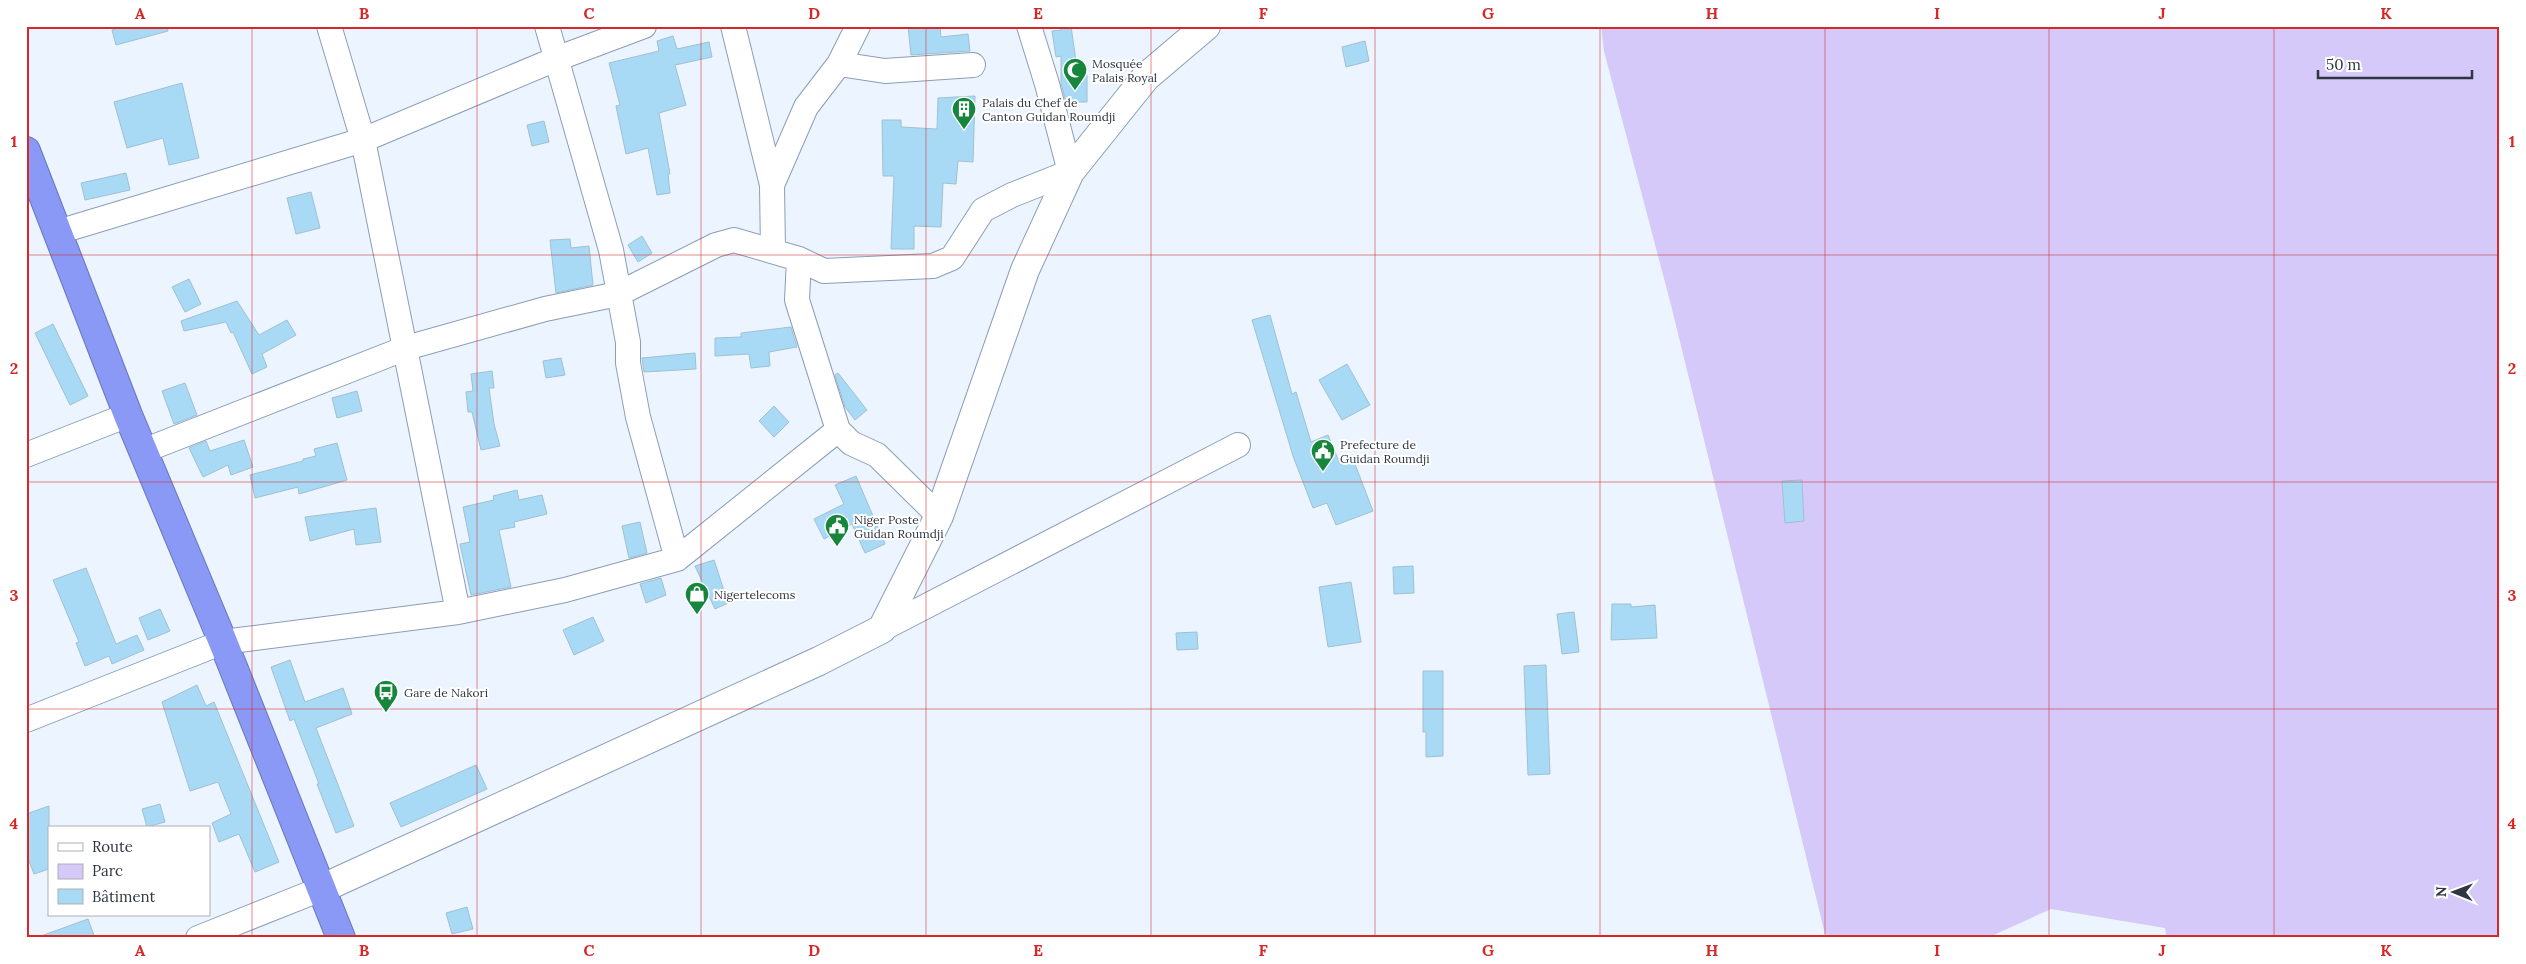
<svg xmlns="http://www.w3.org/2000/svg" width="2526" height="964" viewBox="0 0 2526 964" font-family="Lora,serif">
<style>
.green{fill:#d4c9f8}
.building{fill:#a8daf5;stroke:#a0c0d2}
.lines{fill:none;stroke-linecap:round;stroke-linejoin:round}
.street-casing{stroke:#8a9eb6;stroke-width:26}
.secondary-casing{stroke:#8a9eb6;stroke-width:30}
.highway-casing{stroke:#6976b6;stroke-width:30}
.street{stroke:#fff;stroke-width:24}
.secondary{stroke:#fff;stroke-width:28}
.highway{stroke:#8999f5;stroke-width:28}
.grid{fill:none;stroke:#d62828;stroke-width:1;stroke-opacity:0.55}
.labels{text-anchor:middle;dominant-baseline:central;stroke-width:4;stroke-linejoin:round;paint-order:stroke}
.poi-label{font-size:12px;fill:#2e3641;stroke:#fff;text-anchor:start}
.neatline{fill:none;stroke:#d62828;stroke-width:2}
.grid-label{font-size:16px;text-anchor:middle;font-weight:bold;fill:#d62828}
</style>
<rect width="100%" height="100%" fill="#ebf4ff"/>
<path class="green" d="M 1601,26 L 2500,26 L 2500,938 L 2167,938 L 2165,928 L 2051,909 L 1987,938 L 1843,938 L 1825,934 L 1671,305 L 1604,51 Z"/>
<path class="building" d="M 125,26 L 167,26 L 168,31 L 116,45 L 112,30 Z
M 908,26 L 940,26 L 941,37 L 968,34 L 970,51 L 911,55 Z
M 1061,26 L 1071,26 L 1078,75 L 1087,75 L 1087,102 L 1066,102 L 1061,83 L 1061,56 L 1056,57 L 1052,31 L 1061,30 Z
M 673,36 L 677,49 L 709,42 L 712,57 L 675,65 L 686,105 L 659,113 L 670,174 L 668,174 L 670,193 L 657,195 L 648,148 L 626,154 L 616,106 L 620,105 L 609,63 L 659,51 L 657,41 Z
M 1365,41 L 1369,61 L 1346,67 L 1342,47 Z
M 182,83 L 199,158 L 169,165 L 163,138 L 127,148 L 114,102 Z
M 975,96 L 973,162 L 958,161 L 956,184 L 943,183 L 941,227 L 914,226 L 914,249 L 891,249 L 894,176 L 883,176 L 882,120 L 901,120 L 901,127 L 937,129 L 938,98 Z
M 544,121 L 549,142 L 532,146 L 527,125 Z
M 126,173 L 130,190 L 85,200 L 81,183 Z
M 311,192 L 320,228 L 296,234 L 287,198 Z
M 642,236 L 652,253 L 638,262 L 628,245 Z
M 570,239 L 571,248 L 589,246 L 593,285 L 556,293 L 550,240 Z
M 189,279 L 201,304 L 185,312 L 172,287 Z
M 237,301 L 259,335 L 287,320 L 296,335 L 262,354 L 267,367 L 252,374 L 233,332 L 231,333 L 226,322 L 184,331 L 181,321 Z
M 1270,315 L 1292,394 L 1296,392 L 1311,442 L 1328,435 L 1340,464 L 1353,459 L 1373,511 L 1336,525 L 1327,503 L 1313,508 L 1293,456 L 1252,320 Z
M 53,324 L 88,396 L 70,405 L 35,333 Z
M 791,327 L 797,347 L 769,352 L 770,366 L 751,368 L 749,354 L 715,356 L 715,338 L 741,337 L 741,333 Z
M 695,353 L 696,369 L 644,372 L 642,358 Z
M 561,358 L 565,375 L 546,378 L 543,361 Z
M 1347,364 L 1370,405 L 1342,420 L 1319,380 Z
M 492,371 L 494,388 L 489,388 L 494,424 L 500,446 L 481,450 L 472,412 L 468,412 L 466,392 L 473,391 L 471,374 Z
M 838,373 L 867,410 L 855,420 L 845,407 L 835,375 Z
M 185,383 L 197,415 L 174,424 L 162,391 Z
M 357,391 L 362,411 L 337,418 L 332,398 Z
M 774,406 L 789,422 L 774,437 L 759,421 Z
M 244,440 L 253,467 L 231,475 L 228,465 L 203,477 L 189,448 L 206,441 L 210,451 Z
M 337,443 L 347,480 L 299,494 L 298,487 L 255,498 L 250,475 L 303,461 L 303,459 L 316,456 L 314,449 Z
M 856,476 L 885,544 L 865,553 L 852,524 L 824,539 L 814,519 L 844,504 L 835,485 Z
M 1802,480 L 1804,521 L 1785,523 L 1782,481 Z
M 517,490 L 519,500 L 542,495 L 547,514 L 514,522 L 515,527 L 499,530 L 511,587 L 471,595 L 460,544 L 470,542 L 463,507 L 494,500 L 493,496 Z
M 376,508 L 381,542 L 356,545 L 354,529 L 310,541 L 305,517 Z
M 640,522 L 647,553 L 629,558 L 622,526 Z
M 714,560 L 728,603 L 715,609 L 695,566 Z
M 1413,566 L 1414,593 L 1394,594 L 1393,567 Z
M 86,568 L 116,644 L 137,635 L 144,650 L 112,664 L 109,656 L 85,666 L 76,643 L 79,642 L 53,580 Z
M 661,578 L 666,595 L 646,603 L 640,584 Z
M 1351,582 L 1361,642 L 1328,647 L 1319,587 Z
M 1612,604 L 1631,604 L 1631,607 L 1655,605 L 1657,638 L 1611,640 Z
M 160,609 L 170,631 L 148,640 L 139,618 Z
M 1574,612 L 1579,652 L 1562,654 L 1557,614 Z
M 593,617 L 604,641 L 574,655 L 563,630 Z
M 1197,632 L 1198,649 L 1177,650 L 1176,633 Z
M 290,660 L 305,702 L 343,688 L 352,714 L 316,728 L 354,826 L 336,833 L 317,784 L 319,784 L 294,719 L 290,721 L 271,667 Z
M 1546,665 L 1550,774 L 1528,775 L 1524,666 Z
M 1423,671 L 1443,671 L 1443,756 L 1426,757 L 1426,732 L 1423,732 Z
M 197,685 L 206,706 L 214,702 L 279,862 L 255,872 L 239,834 L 219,842 L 212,823 L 231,814 L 218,782 L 190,791 L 162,702 Z
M 476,765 L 487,789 L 401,827 L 390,803 Z
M 160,804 L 165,822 L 147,827 L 142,809 Z
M 49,806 L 49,869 L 34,874 L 26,853 L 26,814 Z
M 467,907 L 473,929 L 452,934 L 446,913 Z
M 88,919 L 95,938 L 41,938 L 41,936 Z"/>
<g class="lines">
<defs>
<path id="street" d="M 329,26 L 363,140 L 458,612
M 547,26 L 611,250 L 628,342 L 628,363 L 638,417 L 677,559
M 733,26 L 772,185 L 773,251
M 839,64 L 885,71 L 973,65
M 772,185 L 806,107 L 839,64 L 858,26
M 58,232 L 363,140 L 556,59 L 644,26
M 799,259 L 797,300 L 838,430 L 851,443 L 877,455 L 939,516
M 143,451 L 406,348 L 545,309 L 618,294 L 716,245 L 734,240 L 799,259 L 824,271 L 933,266 L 952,258 L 983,210 L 1012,195 L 1070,172 L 1047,84 L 1029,26
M 26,455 L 128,415
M 882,629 L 1238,445
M 26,720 L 223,642 L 458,612 L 565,590 L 677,559 L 838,430
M 198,938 L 321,889"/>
<path id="secondary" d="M 321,889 L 819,661 L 882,629 L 939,516 L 1025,270 L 1070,172 L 1146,77 L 1206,26"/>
<path id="highway" d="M 26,151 L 128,415 L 223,642 L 341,938"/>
</defs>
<use href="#street" class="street-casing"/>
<use href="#secondary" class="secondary-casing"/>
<use href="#highway" class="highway-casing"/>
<use href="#street" class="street"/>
<use href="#secondary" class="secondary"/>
<use href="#highway" class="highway"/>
</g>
<path class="grid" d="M 252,26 L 252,938M 477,26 L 477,938M 701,26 L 701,938M 926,26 L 926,938M 1151,26 L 1151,938M 1375,26 L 1375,938M 1600,26 L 1600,938M 1825,26 L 1825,938M 2049,26 L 2049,938M 2274,26 L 2274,938M 26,255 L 2500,255M 26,482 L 2500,482M 26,709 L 2500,709"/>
<defs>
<symbol id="mosque-pin" viewBox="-11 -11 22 30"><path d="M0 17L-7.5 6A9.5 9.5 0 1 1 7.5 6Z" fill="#16863d" stroke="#fff"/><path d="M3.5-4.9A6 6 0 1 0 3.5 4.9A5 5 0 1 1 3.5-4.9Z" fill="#fff"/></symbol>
<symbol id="building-pin" viewBox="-11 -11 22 30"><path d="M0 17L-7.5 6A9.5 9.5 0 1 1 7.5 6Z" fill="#16863d" stroke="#fff"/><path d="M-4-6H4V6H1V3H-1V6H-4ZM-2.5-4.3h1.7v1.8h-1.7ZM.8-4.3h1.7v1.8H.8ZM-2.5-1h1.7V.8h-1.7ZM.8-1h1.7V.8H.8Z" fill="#fff"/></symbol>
<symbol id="civic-pin" viewBox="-11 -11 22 30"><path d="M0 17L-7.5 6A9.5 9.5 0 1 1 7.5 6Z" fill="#16863d" stroke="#fff"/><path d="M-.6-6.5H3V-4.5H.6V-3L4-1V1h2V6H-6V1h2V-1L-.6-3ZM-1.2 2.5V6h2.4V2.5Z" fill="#fff"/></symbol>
<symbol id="shop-pin" viewBox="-11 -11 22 30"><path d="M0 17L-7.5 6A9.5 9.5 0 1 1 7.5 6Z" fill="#16863d" stroke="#fff"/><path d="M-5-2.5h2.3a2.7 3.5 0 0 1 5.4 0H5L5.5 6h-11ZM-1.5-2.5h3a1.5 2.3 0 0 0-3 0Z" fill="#fff"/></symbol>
<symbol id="bus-pin" viewBox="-11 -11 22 30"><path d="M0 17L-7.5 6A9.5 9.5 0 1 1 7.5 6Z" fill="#16863d" stroke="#fff"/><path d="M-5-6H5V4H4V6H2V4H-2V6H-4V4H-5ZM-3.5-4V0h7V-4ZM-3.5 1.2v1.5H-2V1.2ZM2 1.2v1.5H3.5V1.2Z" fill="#fff"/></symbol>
</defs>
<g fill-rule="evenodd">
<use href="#mosque-pin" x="1061" y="56" width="28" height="38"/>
<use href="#building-pin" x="950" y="95" width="28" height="38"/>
<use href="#civic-pin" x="1309" y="437" width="28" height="38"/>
<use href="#civic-pin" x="823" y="512" width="28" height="38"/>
<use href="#shop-pin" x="683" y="580" width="28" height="38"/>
<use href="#bus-pin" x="372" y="678" width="28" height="38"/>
</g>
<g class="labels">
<g class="poi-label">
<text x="1092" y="63">Mosquée<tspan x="1092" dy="14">Palais Royal</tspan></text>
<text x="982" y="102">Palais du Chef de<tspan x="982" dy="14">Canton Guidan Roumdji</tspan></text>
<text x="1340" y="444">Prefecture de<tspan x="1340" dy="14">Guidan Roumdji</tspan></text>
<text x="854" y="519">Niger Poste<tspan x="854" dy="14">Guidan Roumdji</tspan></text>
<text x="714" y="594">Nigertelecoms</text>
<text x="404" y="692">Gare de Nakori</text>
</g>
</g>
<rect width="2526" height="964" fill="none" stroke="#ffffff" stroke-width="55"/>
<rect x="48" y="826" width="162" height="90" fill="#ffffff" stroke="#abafb3"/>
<rect x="58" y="843" width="25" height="8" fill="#ffffff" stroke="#abafb3"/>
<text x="92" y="852" font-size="15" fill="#2e3641">Route</text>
<rect x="58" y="864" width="25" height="15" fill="#d4c9f8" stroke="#abafb3"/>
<text x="92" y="876" font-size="15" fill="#2e3641">Parc</text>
<rect x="58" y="889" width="25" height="15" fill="#a8daf5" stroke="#abafb3"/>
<text x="92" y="902" font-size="15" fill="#2e3641">Bâtiment</text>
<g transform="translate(2454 892) rotate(271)" stroke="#ffffff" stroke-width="4" paint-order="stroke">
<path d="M0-4L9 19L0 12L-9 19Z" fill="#2e3641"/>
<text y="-8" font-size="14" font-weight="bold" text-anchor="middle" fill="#2e3641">N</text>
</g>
<path d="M2318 70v8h154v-8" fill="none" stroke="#2e3641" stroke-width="2.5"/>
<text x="2326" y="70" font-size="15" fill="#2e3641" stroke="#ffffff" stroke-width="4" paint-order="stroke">50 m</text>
<rect x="28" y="28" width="2470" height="908" class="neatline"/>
<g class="grid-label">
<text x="140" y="19">A</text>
<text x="364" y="19">B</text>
<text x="589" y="19">C</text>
<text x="814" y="19">D</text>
<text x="1038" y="19">E</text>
<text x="1263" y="19">F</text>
<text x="1488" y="19">G</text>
<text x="1712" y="19">H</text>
<text x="1937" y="19">I</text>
<text x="2162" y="19">J</text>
<text x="2386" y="19">K</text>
<text x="14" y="147">1</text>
<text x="2512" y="147">1</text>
<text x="14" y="374">2</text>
<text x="2512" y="374">2</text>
<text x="14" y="601">3</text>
<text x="2512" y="601">3</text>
<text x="14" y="829">4</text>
<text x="2512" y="829">4</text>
<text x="140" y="956">A</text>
<text x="364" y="956">B</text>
<text x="589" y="956">C</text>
<text x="814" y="956">D</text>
<text x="1038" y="956">E</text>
<text x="1263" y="956">F</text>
<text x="1488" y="956">G</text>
<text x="1712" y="956">H</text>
<text x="1937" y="956">I</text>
<text x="2162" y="956">J</text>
<text x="2386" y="956">K</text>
</g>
</svg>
